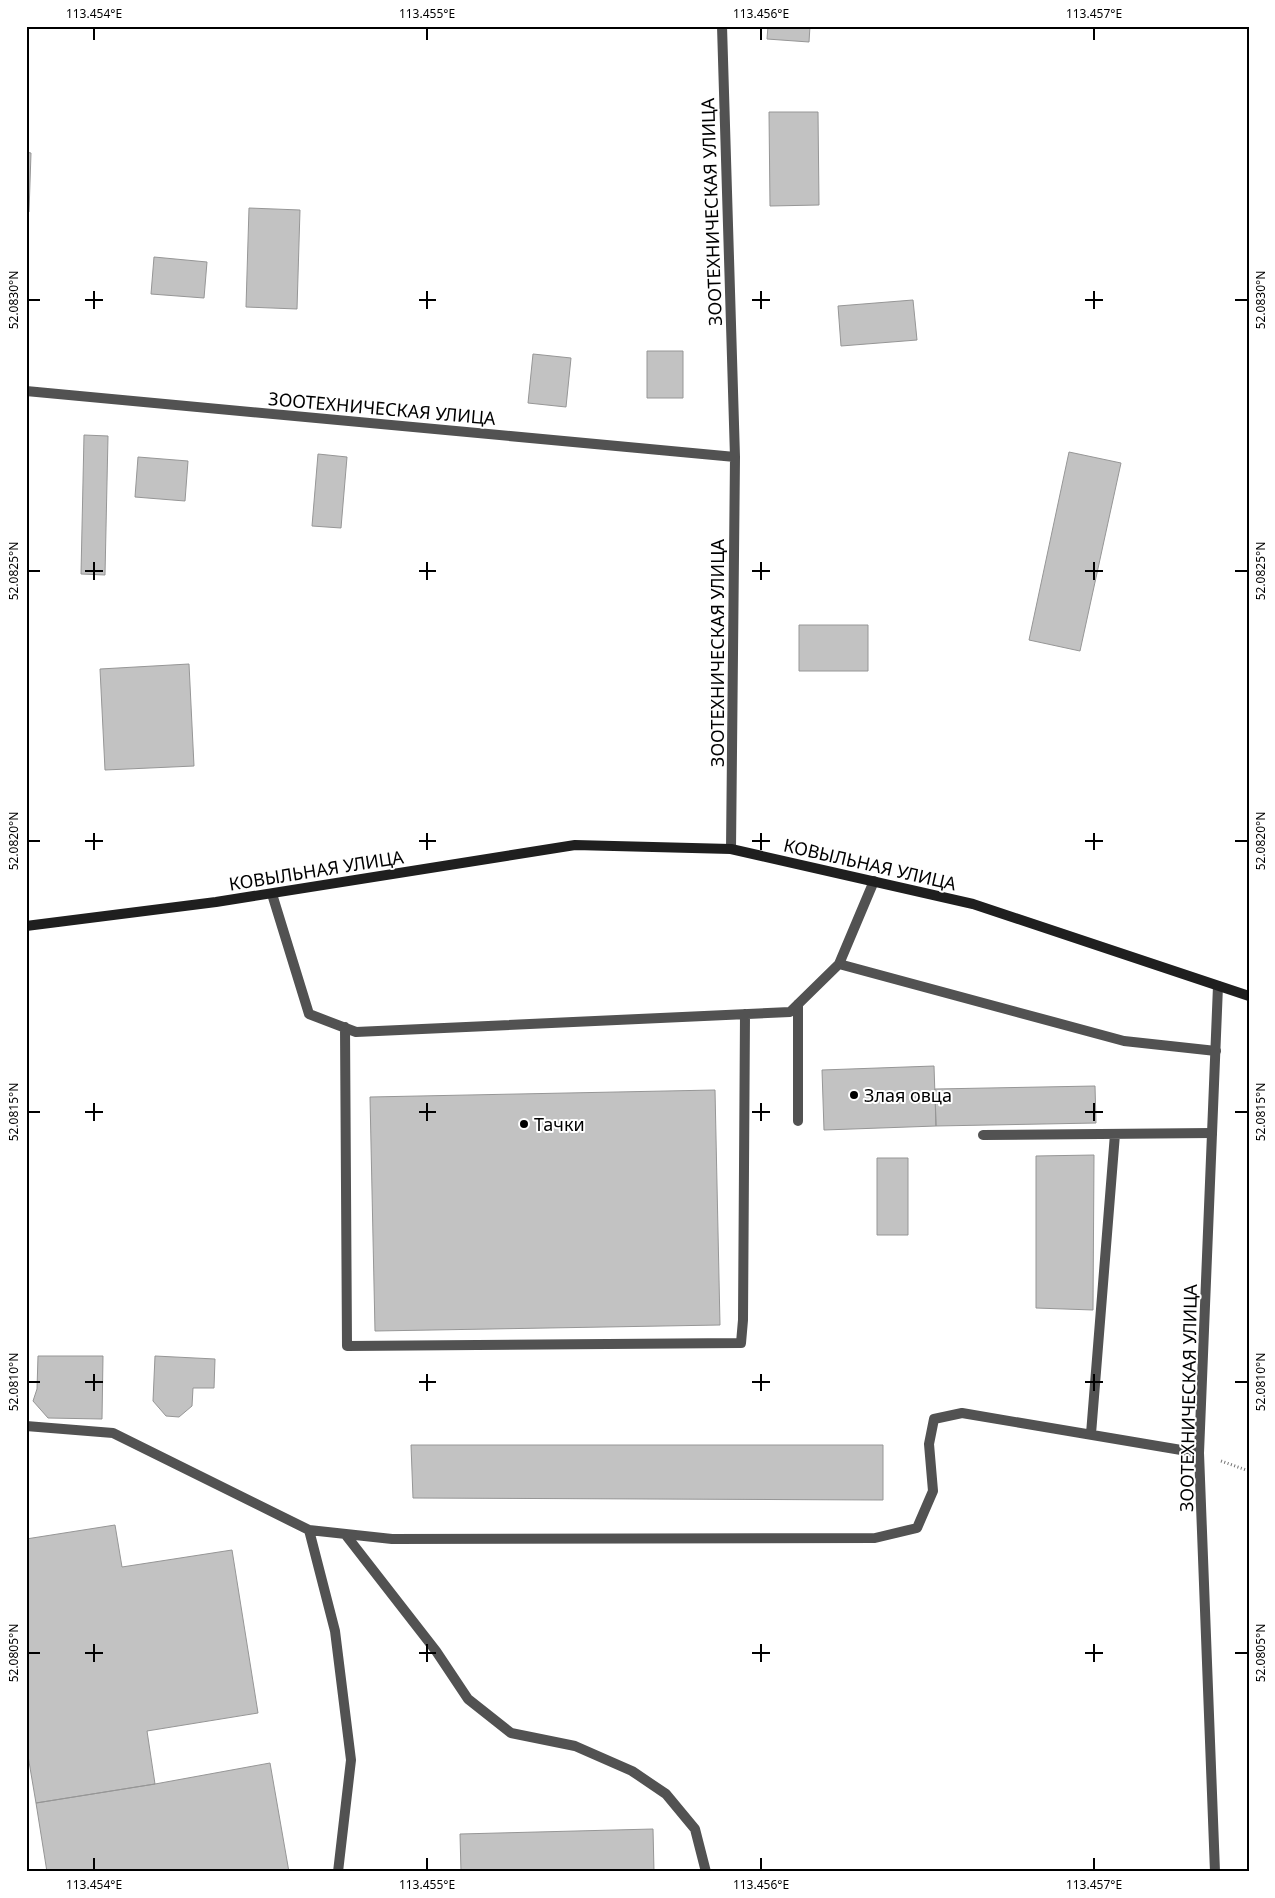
<svg xmlns="http://www.w3.org/2000/svg" width="1275" height="1898" viewBox="0 0 1275 1898" font-family="'Noto Sans',sans-serif">
<style>
.building{fill:#c2c2c2;stroke:#969696}
.lines{fill:none;stroke-linecap:round;stroke-linejoin:round}
.path{stroke:#747474;stroke-width:3;stroke-dasharray:1 2.5;stroke-linecap:butt}
.lane{stroke:#525252;stroke-width:10}
.street{stroke:#525252;stroke-width:10}
.secondary{stroke:#1f1f1f;stroke-width:10}
.ticks{fill:none;stroke:#000;stroke-width:2}
.poi-dot{fill:#000;stroke:#fff;stroke-width:2}
.labels{text-anchor:middle;dominant-baseline:central;stroke-width:4;stroke-linejoin:round;paint-order:stroke}
.street-label{font-size:18px;fill:#000;stroke:#fff}
.poi-label{font-size:18px;fill:#000;stroke:#fff;text-anchor:start}
.neatline{fill:none;stroke:#000;stroke-width:2}
.ticks-label{font-size:12px;text-anchor:middle;fill:#000}
</style>
<rect width="100%" height="100%" fill="#fff"/>
<path class="building" d="M 768,26 L 810,26 L 809,42 L 767,39 Z
M 769,112 L 818,112 L 819,205 L 770,206 Z
M 26,152 L 31,153 L 29,212 L 26,212 Z
M 249,208 L 300,210 L 297,309 L 246,307 Z
M 154,257 L 207,262 L 204,298 L 151,294 Z
M 913,300 L 917,340 L 841,346 L 838,306 Z
M 647,351 L 683,351 L 683,398 L 647,398 Z
M 533,354 L 571,358 L 566,407 L 528,403 Z
M 84,435 L 108,436 L 105,575 L 81,574 Z
M 1069,452 L 1121,463 L 1080,651 L 1029,640 Z
M 318,454 L 347,457 L 341,528 L 312,526 Z
M 138,457 L 188,461 L 185,501 L 135,497 Z
M 799,625 L 868,625 L 868,671 L 799,671 Z
M 189,664 L 194,766 L 105,770 L 100,669 Z
M 934,1066 L 936,1126 L 824,1130 L 822,1070 Z
M 1095,1086 L 1096,1123 L 936,1126 L 935,1089 Z
M 715,1090 L 720,1325 L 375,1331 L 370,1097 Z
M 1094,1155 L 1093,1310 L 1036,1308 L 1036,1156 Z
M 877,1158 L 908,1158 L 908,1235 L 877,1235 Z
M 38,1356 L 103,1356 L 102,1419 L 48,1418 L 33,1401 L 37,1389 Z
M 155,1356 L 215,1359 L 214,1388 L 193,1388 L 192,1406 L 179,1417 L 166,1416 L 153,1401 Z
M 411,1445 L 883,1445 L 883,1500 L 413,1498 Z
M 115,1525 L 122,1567 L 232,1550 L 258,1713 L 147,1731 L 155,1784 L 36,1803 L 26,1744 L 26,1539 Z
M 270,1763 L 289,1872 L 47,1872 L 36,1803 L 155,1784 Z
M 653,1829 L 654,1872 L 461,1872 L 460,1834 Z"/>
<g class="lines">
<path class="path" d="M 1221,1461 L 1249,1471"/>
<path class="lane" d="M 272,894 L 309,1014 L 356,1032 L 790,1012 L 839,964 L 874,881
M 839,964 L 1124,1041 L 1216,1051
M 345,1027 L 347,1346 L 741,1343 L 743,1320 L 745,1014
M 798,1121 L 798,1004
M 983,1135 L 1212,1133
M 26,1426 L 113,1433 L 309,1530 L 392,1539 L 875,1538 L 917,1528 L 933,1491 L 929,1444 L 934,1419 L 962,1413 L 1199,1453
M 1091,1434 L 1115,1134
M 309,1530 L 335,1631 L 351,1760 L 338,1872
M 345,1534 L 436,1651 L 468,1699 L 511,1733 L 575,1746 L 632,1771 L 666,1794 L 695,1829 L 706,1872"/>
<path class="street" d="M 722,26 L 735,457 L 731,849
M 26,391 L 735,457
M 1215,1872 L 1199,1453 L 1218,986"/>
<path class="secondary" d="M 26,926 L 216,902 L 575,845 L 731,849 L 973,904 L 1249,996"/>
</g>
<path class="ticks" d="M 94,28 L 94,40M 427,28 L 427,40M 761,28 L 761,40M 1094,28 L 1094,40M 94,291 L 94,309M 427,291 L 427,309M 761,291 L 761,309M 1094,291 L 1094,309M 28,300 L 40,300M 85,300 L 103,300M 419,300 L 436,300M 752,300 L 770,300M 1085,300 L 1103,300M 1235,300 L 1248,300M 94,562 L 94,580M 427,562 L 427,580M 761,562 L 761,580M 1094,562 L 1094,580M 28,571 L 40,571M 85,571 L 103,571M 419,571 L 436,571M 752,571 L 770,571M 1085,571 L 1103,571M 1235,571 L 1248,571M 94,833 L 94,850M 427,833 L 427,850M 761,833 L 761,850M 1094,833 L 1094,850M 28,841 L 40,841M 85,841 L 103,841M 419,841 L 436,841M 752,841 L 770,841M 1085,841 L 1103,841M 1235,841 L 1248,841M 94,1103 L 94,1121M 427,1103 L 427,1121M 761,1103 L 761,1121M 1094,1103 L 1094,1121M 28,1112 L 40,1112M 85,1112 L 103,1112M 419,1112 L 436,1112M 752,1112 L 770,1112M 1085,1112 L 1103,1112M 1235,1112 L 1248,1112M 94,1374 L 94,1391M 427,1374 L 427,1391M 761,1374 L 761,1391M 1094,1374 L 1094,1391M 28,1382 L 40,1382M 85,1382 L 103,1382M 419,1382 L 436,1382M 752,1382 L 770,1382M 1085,1382 L 1103,1382M 1235,1382 L 1248,1382M 94,1644 L 94,1662M 427,1644 L 427,1662M 761,1644 L 761,1662M 1094,1644 L 1094,1662M 28,1653 L 40,1653M 85,1653 L 103,1653M 419,1653 L 436,1653M 752,1653 L 770,1653M 1085,1653 L 1103,1653M 1235,1653 L 1248,1653M 94,1858 L 94,1870M 427,1858 L 427,1870M 761,1858 L 761,1870M 1094,1858 L 1094,1870"/>
<g class="poi-dot">
<circle cx="854" cy="1095" r="5"/>
<circle cx="524" cy="1124" r="5"/>
</g>
<g class="labels">
<g class="street-label">
<text transform="translate(711 212) rotate(-92)">ЗООТЕХНИЧЕСКАЯ УЛИЦА</text>
<text transform="translate(382 408) rotate(5)">ЗООТЕХНИЧЕСКАЯ УЛИЦА</text>
<text transform="translate(717 653) rotate(-90)">ЗООТЕХНИЧЕСКАЯ УЛИЦА</text>
<text transform="translate(870 864) rotate(13)">КОВЫЛЬНАЯ УЛИЦА</text>
<text transform="translate(316 870) rotate(-9)">КОВЫЛЬНАЯ УЛИЦА</text>
<text transform="translate(1188 1398) rotate(-89)">ЗООТЕХНИЧЕСКАЯ УЛИЦА</text>
</g>
<g class="poi-label">
<text x="864" y="1095">Злая овца</text>
<text x="534" y="1124">Тачки</text>
</g>
</g>
<rect width="1275" height="1898" fill="none" stroke="#ffffff" stroke-width="55"/>
<rect x="28" y="28" width="1220" height="1842" class="neatline"/>
<g class="ticks-label">
<text x="94" y="18">113.454°E</text>
<text x="427" y="18">113.455°E</text>
<text x="761" y="18">113.456°E</text>
<text x="1094" y="18">113.457°E</text>
<text transform="translate(14 300) rotate(-90)" y="4">52.0830°N</text>
<text transform="translate(1261 300) rotate(-90)" y="4">52.0830°N</text>
<text transform="translate(14 571) rotate(-90)" y="4">52.0825°N</text>
<text transform="translate(1261 571) rotate(-90)" y="4">52.0825°N</text>
<text transform="translate(14 841) rotate(-90)" y="4">52.0820°N</text>
<text transform="translate(1261 841) rotate(-90)" y="4">52.0820°N</text>
<text transform="translate(14 1112) rotate(-90)" y="4">52.0815°N</text>
<text transform="translate(1261 1112) rotate(-90)" y="4">52.0815°N</text>
<text transform="translate(14 1382) rotate(-90)" y="4">52.0810°N</text>
<text transform="translate(1261 1382) rotate(-90)" y="4">52.0810°N</text>
<text transform="translate(14 1653) rotate(-90)" y="4">52.0805°N</text>
<text transform="translate(1261 1653) rotate(-90)" y="4">52.0805°N</text>
<text x="94" y="1889">113.454°E</text>
<text x="427" y="1889">113.455°E</text>
<text x="761" y="1889">113.456°E</text>
<text x="1094" y="1889">113.457°E</text>
</g>
</svg>
